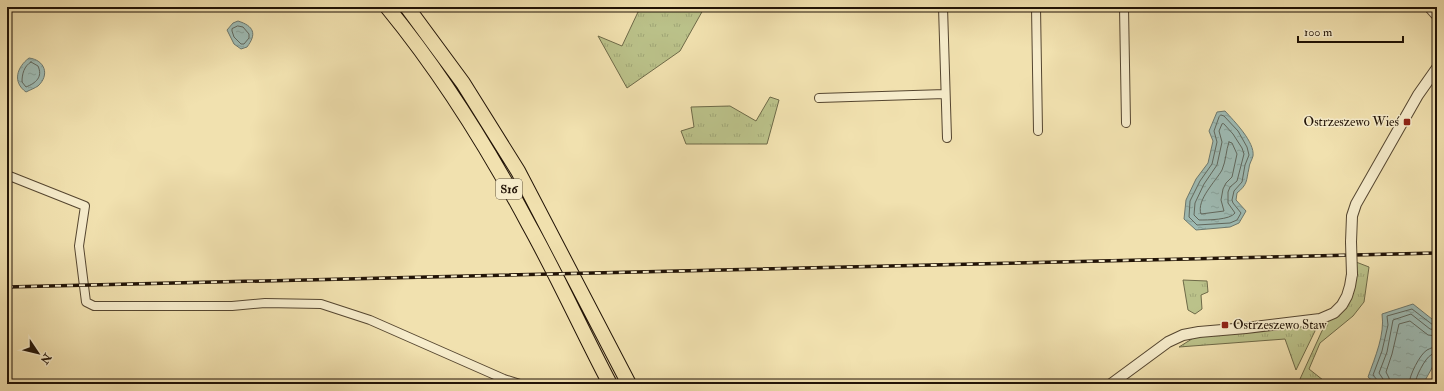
<svg xmlns="http://www.w3.org/2000/svg" width="1444" height="391" viewBox="0 0 1444 391" font-family="'IM FELL Double Pica',serif">
<style>
.grass{fill:url(#grass-tufts);stroke:#6e6a48}
.water{fill:url(#water-ripples);stroke:#6c786e}
.lines{fill:none;stroke-linecap:round;stroke-linejoin:round}
.shore{stroke:#60675d;stroke-width:1}
.minor-casing{stroke:#554630;stroke-width:10}
.tertiary-casing{stroke:#554630;stroke-width:12}
.motorway-casing{stroke:#211306;stroke-width:16}
.minor{stroke:#f6eccb;stroke-width:8}
.tertiary{stroke:#f6eccb;stroke-width:10}
.motorway{stroke:#f1e1af;stroke-width:14}
.rail-casing{stroke:#211306;stroke-width:3.5}
.rail{stroke:#f6eccb;stroke-width:2;stroke-dasharray:6;stroke-linecap:butt}
.tertiary-bridge-casing{stroke:#554630;stroke-width:12;stroke-linecap:butt}
.tertiary-bridge{stroke:#f6eccb;stroke-width:10}
.poi-dot{fill:#8f2418;stroke:#f6eccb;stroke-width:1.5}
.labels{text-anchor:middle;dominant-baseline:central;stroke-width:3;stroke-linejoin:round;paint-order:stroke}
.shield{fill:#f6eccb;stroke:#615441;stroke-width:1}
.shield-label{font-size:12px;font-weight:bold;fill:#211306}
.poi-label{font-size:13px;fill:#211306;stroke:#f6eccb;text-anchor:end}
</style>
<defs>
<pattern id="grass-tufts" width="24" height="20" patternUnits="userSpaceOnUse"><rect width="24" height="20" fill="#bbc28a"/><path d="M3 7l-1-3M5 7V3M7 7l1-3M15 17l-1-3M17 17v-4M19 17l1-3" fill="none" stroke="#a0a676"/></pattern>
<pattern id="water-ripples" width="26" height="14" patternUnits="userSpaceOnUse"><rect width="26" height="14" fill="#9ebbb4"/><path d="M2 4q2-2 4 0t4 0M15 11q2-2 4 0t4 0" fill="none" stroke="#88a099"/></pattern>
</defs>
<rect width="100%" height="100%" fill="#f1e1af"/>
<filter id="stains"><feTurbulence type="fractalNoise" baseFrequency=".005" numOctaves="4"/><feColorMatrix values="0 0 0 0 .2 0 0 0 0 .09 0 0 0 0 .02 0 0 0 .5 -.17"/></filter>
<radialGradient id="worn" r=".72"><stop offset=".6" stop-color="#630" stop-opacity="0"/><stop offset="1" stop-color="#630" stop-opacity=".3"/></radialGradient>
<path class="grass" d="M 647,7 L 696,7 L 703,10 L 680,51 L 627,88 L 598,36 L 622,46 L 638,12 Z
M 770,97 L 779,100 L 767,144 L 686,144 L 681,131 L 694,127 L 691,107 L 730,106 L 756,121 Z
M 1356,262 L 1369,267 L 1364,302 L 1353,316 L 1320,343 L 1309,369 L 1328,384 L 1301,384 L 1300,379 L 1326,322 L 1343,309 Z
M 1183,280 L 1207,281 L 1208,292 L 1201,295 L 1202,309 L 1195,314 L 1188,310 Z
M 1313,324 L 1315,331 L 1296,370 L 1285,339 L 1179,347 L 1195,337 Z"/>
<path class="water" d="M 238,21 C 254,26 257,34 247,47 L 241,49 L 234,44 L 227,30 L 233,23 Z
M 29,58 C 45,60 50,75 38,86 C 35,88 30,90 26,92 C 12,82 17,67 29,58 Z
M 1225,111 C 1234,121 1255,142 1253,156 C 1252,160 1249,164 1249,168 C 1246,181 1248,184 1237,193 L 1236,200 L 1246,211 L 1239,223 L 1230,227 L 1196,230 L 1184,219 L 1186,200 L 1196,179 L 1208,163 L 1213,141 L 1209,131 L 1217,112 Z
M 1413,304 L 1437,323 L 1437,359 L 1423,384 L 1376,384 L 1368,377 C 1375,357 1385,335 1382,314 Z"/>
<g class="lines">
<path class="shore" d="M 238,26 L 243,27 L 249,34 L 249,38 L 244,44 L 241,44 L 234,37 L 232,31 L 232,29 Z
M 31,62 L 38,66 C 43,77 36,83 26,87 L 22,82 C 22,74 24,66 31,62 Z
M 1221,115 L 1224,116 L 1238,131 L 1247,147 L 1249,155 L 1245,165 L 1242,182 L 1234,191 L 1232,200 L 1233,203 L 1241,213 L 1237,220 L 1230,223 L 1197,225 L 1189,217 L 1190,201 L 1200,181 L 1212,164 L 1217,142 L 1214,131 L 1219,117 Z
M 1224,124 L 1233,134 L 1242,148 L 1244,154 L 1237,181 L 1230,187 L 1228,192 L 1228,203 L 1235,213 C 1230,220 1208,220 1199,220 L 1194,215 L 1195,203 L 1204,184 L 1217,165 L 1222,142 L 1219,131 L 1222,124 Z
M 1229,142 L 1232,143 L 1237,154 L 1232,177 L 1226,183 L 1223,189 L 1221,200 L 1224,211 L 1201,214 C 1196,200 1216,181 1222,170 C 1226,161 1226,150 1229,142 Z
M 1379,384 L 1378,381 L 1373,375 L 1382,351 L 1388,325 L 1387,316 L 1412,309 L 1433,325 L 1437,325
M 1384,384 L 1383,379 L 1379,373 L 1387,352 L 1393,320 L 1411,314 L 1430,329 L 1437,330
M 1390,384 L 1389,378 L 1386,372 L 1392,354 L 1399,324 L 1410,321 L 1428,335 L 1437,336
M 1409,384 C 1409,376 1420,354 1427,350 C 1431,348 1433,347 1437,347
M 1415,384 C 1415,378 1425,358 1431,355 C 1433,353 1434,353 1437,353"/>
<defs>
<path id="minor" d="M 943,7 L 947,138
M 1036,7 L 1038,131
M 1124,7 L 1126,123
M 1428,7 L 1437,17
M 819,98 L 945,94
M 7,175 L 85,206 L 79,246 L 86,302 L 94,306 L 232,306 L 265,303 L 321,304 L 370,320 L 504,379 L 520,384"/>
<path id="tertiary" d="M 1351,242 L 1352,216 L 1356,204 L 1418,95 L 1437,68
M 1111,384 L 1168,342 L 1183,335 L 1199,332 L 1246,328 L 1320,319 L 1334,313 L 1342,305 L 1347,296 L 1350,286 L 1352,274"/>
<path id="motorway" d="M 387,7 C 442,74 488,148 529,225 C 558,277 582,331 610,384
M 407,7 L 463,83 L 518,171 L 629,384"/>
</defs>
<use href="#minor" class="minor-casing"/>
<use href="#tertiary" class="tertiary-casing"/>
<use href="#motorway" class="motorway-casing"/>
<use href="#minor" class="minor"/>
<use href="#tertiary" class="tertiary"/>
<use href="#motorway" class="motorway"/>
<defs>
<path id="rail" d="M 7,287 L 1437,253"/>
</defs>
<use href="#rail" class="rail-casing"/>
<use href="#rail" class="rail"/>
<defs>
<path id="tertiary-bridge" d="M 1351,242 L 1352,274"/>
</defs>
<use href="#tertiary-bridge" class="tertiary-bridge-casing"/>
<use href="#tertiary-bridge" class="tertiary-bridge"/>
</g>
<g class="poi-dot">
<rect x="1403" y="118" width="8" height="8" rx="2"/>
<rect x="1221" y="321" width="8" height="8" rx="2"/>
</g>
<g class="labels">
<rect class="shield" x="496" y="179" width="26" height="20" rx="3"/>
<g class="shield-label">
<text x="509" y="189">S16</text>
</g>
<g class="poi-label">
<text x="1399" y="122">Ostrzeszewo Wieś</text>
<text x="1233" y="325" text-anchor="start">Ostrzeszewo Staw</text>
</g>
</g>
<rect width="1444" height="391" fill="none" stroke="#f1e1af" stroke-width="24"/>
<rect x="8" y="8" width="1428" height="375" fill="none" stroke="#211306" stroke-width="2"/>
<rect x="12" y="12" width="1420" height="367" fill="none" stroke="#211306"/>
<g transform="translate(38 353) rotate(125)" stroke="#f6eccb" stroke-width="3" paint-order="stroke">
<path d="M0-3L7 15L0 10L-7 15Z" fill="#211306"/>
<text y="-6" font-size="11" font-weight="bold" text-anchor="middle" fill="#211306">N</text>
</g>
<path d="M1298 36v6h105v-6" fill="none" stroke="#211306" stroke-width="2"/>
<text x="1304" y="36" font-size="12" fill="#211306" stroke="#f6eccb" stroke-width="3" paint-order="stroke">100 m</text>
<rect width="100%" height="100%" filter="url(#stains)"/>
<rect width="100%" height="100%" fill="url(#worn)"/>
</svg>
